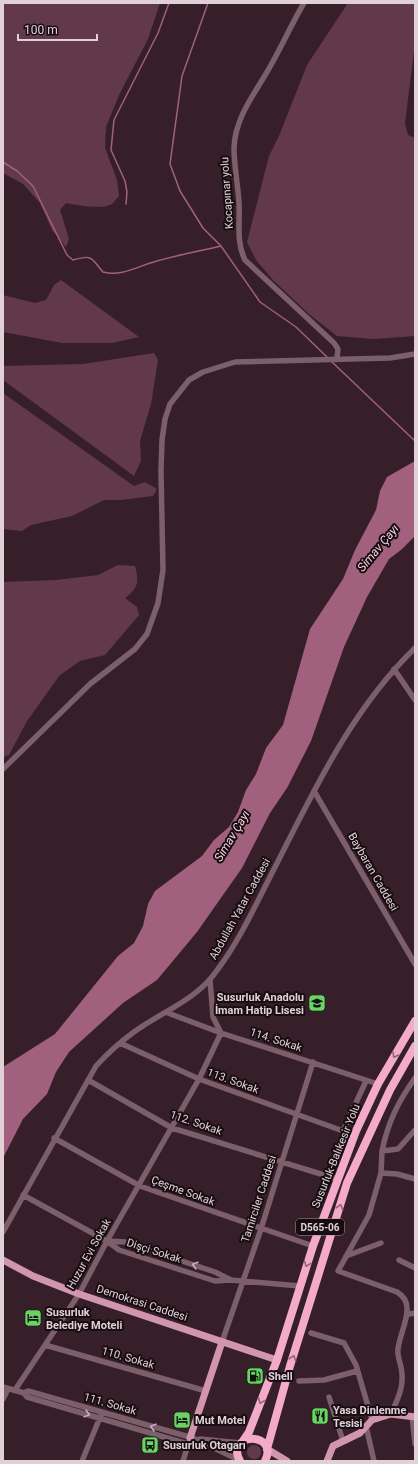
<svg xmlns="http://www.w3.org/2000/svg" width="418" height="1464" viewBox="0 0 418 1464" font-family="Roboto,sans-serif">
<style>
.green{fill:#62394b}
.water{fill:#a1607d}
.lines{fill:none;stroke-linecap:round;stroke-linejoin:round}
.stream{stroke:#a1607d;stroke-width:1.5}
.minor{stroke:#7c5f6b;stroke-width:5.5}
.major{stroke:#d196ae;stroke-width:7}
.highway{stroke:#f3abc9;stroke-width:8}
.oneway{stroke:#906476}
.oneway2{stroke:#c3afb7}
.labels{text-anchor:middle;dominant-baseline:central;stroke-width:4;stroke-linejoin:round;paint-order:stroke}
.shield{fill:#170d11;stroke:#a4969c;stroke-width:1}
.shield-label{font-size:10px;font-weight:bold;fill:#e1d1d7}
.street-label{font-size:11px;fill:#e1d1d7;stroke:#170d11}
.poi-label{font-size:11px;font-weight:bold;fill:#e1d1d7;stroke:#170d11;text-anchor:start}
.water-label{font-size:12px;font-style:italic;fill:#fbd3e3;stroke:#170d11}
</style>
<rect width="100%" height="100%" fill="#371f29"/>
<path class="green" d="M 3,3 L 160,3 L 148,39 L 119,95 L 106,127 L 105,148 L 117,180 L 119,196 C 117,198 114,202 112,204 C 102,210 77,205 66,203 L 60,210 L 69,239 L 66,247 L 52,230 L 40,203 L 23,184 L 3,173 Z
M 348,3 L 415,3 L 415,43 L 405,123 L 408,135 L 415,138 L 415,336 L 374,339 L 337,336 L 309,314 L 273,280 L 256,260 L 247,242 L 269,156 L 279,136 L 307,65 Z
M 61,280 L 139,337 L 112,343 L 62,343 L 3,332 L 3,295 L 35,303 L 46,300 L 54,285 Z
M 154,353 L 158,360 L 151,404 L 140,441 L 141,461 L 134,476 L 3,380 L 3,366 L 83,364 Z
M 3,393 L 134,486 L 145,482 L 157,489 L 153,496 L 121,500 L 104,500 L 72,516 L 31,525 L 22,531 L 3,529 Z
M 118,565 L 135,566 C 139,581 139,588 125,598 L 137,607 L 139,615 L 105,655 L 80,661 L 60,675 L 27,721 L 9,755 L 3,757 L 3,582 L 56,580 L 98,575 Z
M247 1452a7 7 0 1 1 14 0a7 7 0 1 1-14 0Z"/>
<path class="water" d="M 415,461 L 415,536 L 401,550 L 389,559 L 367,597 L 344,647 L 311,741 L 287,788 L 270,813 L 242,868 L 197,932 L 157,980 L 123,1003 L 69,1052 L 56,1072 L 47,1094 L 23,1119 L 3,1158 L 3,1067 L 55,1034 L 118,956 L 134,943 L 143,926 L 148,904 L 155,891 L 202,856 L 214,840 L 229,827 L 238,812 L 246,790 L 256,774 L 266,748 L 283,725 L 310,629 L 343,579 L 355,550 L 376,510 L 380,491 L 387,477 Z"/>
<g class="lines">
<path class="stream" d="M 208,3 L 182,76 L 170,164 L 180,191 L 203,228 L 221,246 L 260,302 L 296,327 L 328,358
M 3,162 L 17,171 L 33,186 L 67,255 L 73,260 C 93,254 91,258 103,272 C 122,277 138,266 157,261 C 178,255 200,251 221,246
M 126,204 L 127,192 L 125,181 L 111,150 L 114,120 L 158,33 L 169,3
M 332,362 L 415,441"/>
<path class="minor" d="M 304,3 C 292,23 283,44 271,65 C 257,91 235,116 234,148 C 234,166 238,185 239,203 C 240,222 236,242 245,260 L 334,343 L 338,349 L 337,358
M 394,669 L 415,700
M 3,769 L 90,684 L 135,649 L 147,634 L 158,603 L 163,570 L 161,471 L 162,440 L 165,419 L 170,404 L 189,380 L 203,372 L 235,362 L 390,358 L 415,354
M 314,791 L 415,964
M 168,1013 L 221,1033 L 378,1084
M 120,1043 L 199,1079 L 343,1131 L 366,1081
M 88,1080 L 172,1128 L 337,1179
M 54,1138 L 140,1186 L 313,1246
M 382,1151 C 388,1122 398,1102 415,1078
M 381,1173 L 397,1174 L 415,1179
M 23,1195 L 107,1241
M 3,1232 L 96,1066 C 108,1053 120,1042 134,1032 C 163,1011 197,1000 218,969 C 239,941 254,908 270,877 C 311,797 349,712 415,648
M 346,1256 L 381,1243
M 399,1260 L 415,1268
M 231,1280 L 215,1272 L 125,1242 L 107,1241 L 119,1250 L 215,1281 L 231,1280 L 300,1286
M 409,1314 L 415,1313
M 311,1333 L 344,1343 L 356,1365 L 372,1420
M 222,1342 L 261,1229 L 313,1062
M 45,1345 L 206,1391
M 299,1381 L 324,1380 L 357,1371
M 3,1387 L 24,1393 L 28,1391 L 193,1438 L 239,1460
M 15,1390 L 79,1294 L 107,1241 L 199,1079 L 221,1033 L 213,1017 L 210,980
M 24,1393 L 27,1397 L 188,1444
M 329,1397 L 343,1441
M 3,1399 L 8,1389
M 391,1414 C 398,1398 405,1386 401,1367 C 400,1362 397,1355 398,1349 C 400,1330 418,1304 397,1292 L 338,1271 L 369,1215 L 381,1173 L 382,1151 L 398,1149 L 415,1130
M 412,1416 L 415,1444
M 366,1426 L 374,1461
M 200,1439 L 241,1443
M 82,1461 L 101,1415
M 183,1461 L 189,1442"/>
<path class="major" d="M 3,1260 L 33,1276 L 79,1294 L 277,1360
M 190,1438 L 222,1342
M 267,1449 L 287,1461
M 327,1461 L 333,1446 L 360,1433 L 372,1420 L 391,1414 L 415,1417"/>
<path class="highway" d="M 243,1441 L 249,1432 L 277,1360 L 313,1246 L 356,1131 L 378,1084 L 415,1021
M 267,1449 L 290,1366 L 347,1183 L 390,1090 L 415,1046
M 240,1461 C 224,1432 280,1431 265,1461"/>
</g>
<defs><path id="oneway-chevron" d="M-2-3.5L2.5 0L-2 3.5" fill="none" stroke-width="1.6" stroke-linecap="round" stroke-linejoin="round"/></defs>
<g class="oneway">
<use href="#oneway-chevron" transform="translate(395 1055) rotate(120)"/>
<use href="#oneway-chevron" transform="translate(340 1207) rotate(-73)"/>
<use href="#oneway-chevron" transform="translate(307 1264) rotate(109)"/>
<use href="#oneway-chevron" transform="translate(293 1358) rotate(-73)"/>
<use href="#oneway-chevron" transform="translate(261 1401) rotate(111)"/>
</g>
<g class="oneway2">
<use href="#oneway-chevron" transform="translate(195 1265) rotate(-162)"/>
<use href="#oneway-chevron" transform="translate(87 1414) rotate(16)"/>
<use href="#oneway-chevron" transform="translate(153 1427) rotate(-164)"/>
</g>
<defs>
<symbol id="school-square" viewBox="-11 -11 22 22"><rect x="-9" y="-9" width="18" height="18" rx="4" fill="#6ad364" stroke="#170d11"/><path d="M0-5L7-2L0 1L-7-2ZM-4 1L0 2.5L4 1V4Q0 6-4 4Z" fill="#111"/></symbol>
<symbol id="hotel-square" viewBox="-11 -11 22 22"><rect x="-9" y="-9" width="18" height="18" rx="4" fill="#6ad364" stroke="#170d11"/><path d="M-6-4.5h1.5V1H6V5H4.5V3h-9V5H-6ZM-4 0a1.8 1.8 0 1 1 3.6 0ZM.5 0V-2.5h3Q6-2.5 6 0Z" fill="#111"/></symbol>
<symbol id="fuel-square" viewBox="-11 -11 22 22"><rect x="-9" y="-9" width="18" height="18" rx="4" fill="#6ad364" stroke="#170d11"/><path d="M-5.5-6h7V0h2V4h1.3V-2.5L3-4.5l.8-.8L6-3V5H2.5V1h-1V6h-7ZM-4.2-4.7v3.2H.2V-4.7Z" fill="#111"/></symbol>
<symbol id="restaurant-square" viewBox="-11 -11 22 22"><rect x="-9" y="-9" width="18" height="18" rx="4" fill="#6ad364" stroke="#170d11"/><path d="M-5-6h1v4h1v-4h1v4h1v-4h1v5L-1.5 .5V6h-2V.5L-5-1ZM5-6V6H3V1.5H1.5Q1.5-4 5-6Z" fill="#111"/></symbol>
<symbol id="bus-square" viewBox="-11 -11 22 22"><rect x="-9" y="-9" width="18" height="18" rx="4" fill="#6ad364" stroke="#170d11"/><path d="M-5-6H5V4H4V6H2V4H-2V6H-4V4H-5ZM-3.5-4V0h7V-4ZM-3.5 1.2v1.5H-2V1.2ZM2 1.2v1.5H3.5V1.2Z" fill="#111"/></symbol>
</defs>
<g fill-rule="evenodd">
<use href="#school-square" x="307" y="993" width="20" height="20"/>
<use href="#hotel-square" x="23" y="1308" width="20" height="20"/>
<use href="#fuel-square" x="245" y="1366" width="20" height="20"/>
<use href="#restaurant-square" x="310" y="1406" width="20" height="20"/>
<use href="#hotel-square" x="172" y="1410" width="20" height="20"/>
<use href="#bus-square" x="140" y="1435" width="20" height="20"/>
</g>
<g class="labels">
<rect class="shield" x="296" y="1219" width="48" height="16" rx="3"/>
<g class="shield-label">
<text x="320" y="1227">D565-06</text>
</g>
<g class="street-label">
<text transform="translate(227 193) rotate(-94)">Kocapınar yolu</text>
<text transform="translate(373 872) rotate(60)">Baybaran Caddesi</text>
<text transform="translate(240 909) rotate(-61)">Abdullah Yatar Caddesi</text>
<text transform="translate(276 1040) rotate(18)">114. Sokak</text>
<text transform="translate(233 1081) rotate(20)">113. Sokak</text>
<text transform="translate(196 1123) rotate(19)">112. Sokak</text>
<text transform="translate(336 1156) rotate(-68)">Susurluk-Balıkesir Yolu</text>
<text transform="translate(183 1191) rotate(20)">Çeşme Sokak</text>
<text transform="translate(259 1199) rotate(-72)">Tamirciler Caddesi</text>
<text transform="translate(154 1251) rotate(18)">Dişçi Sokak</text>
<text transform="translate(89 1254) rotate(-61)">Huzur Evi Sokak</text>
<text transform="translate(142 1303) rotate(18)">Demokrasi Caddesi</text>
<text transform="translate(128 1358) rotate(16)">110. Sokak</text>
<text transform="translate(110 1404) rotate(16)">111. Sokak</text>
</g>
<g class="poi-label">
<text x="304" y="997" text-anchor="end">Susurluk Anadolu<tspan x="304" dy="13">İmam Hatip Lisesi</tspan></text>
<text x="46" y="1312">Susurluk<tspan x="46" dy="13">Belediye Moteli</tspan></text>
<text x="268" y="1376">Shell</text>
<text x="333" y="1410">Yasa Dinlenme<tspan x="333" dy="13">Tesisi</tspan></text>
<text x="195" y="1420">Mut Motel</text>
<text x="163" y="1445">Susurluk Otagarı</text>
</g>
<g class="water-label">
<text transform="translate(378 548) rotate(-50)">Simav Çayı</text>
<text transform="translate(232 836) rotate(-59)">Simav Çayı</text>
</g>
</g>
<rect width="418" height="1464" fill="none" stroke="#e1d1d7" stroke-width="8"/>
<path d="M18 34v6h79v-6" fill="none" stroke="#e1d1d7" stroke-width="2"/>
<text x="24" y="34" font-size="12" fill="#e1d1d7" stroke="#170d11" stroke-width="3" paint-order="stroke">100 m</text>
</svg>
